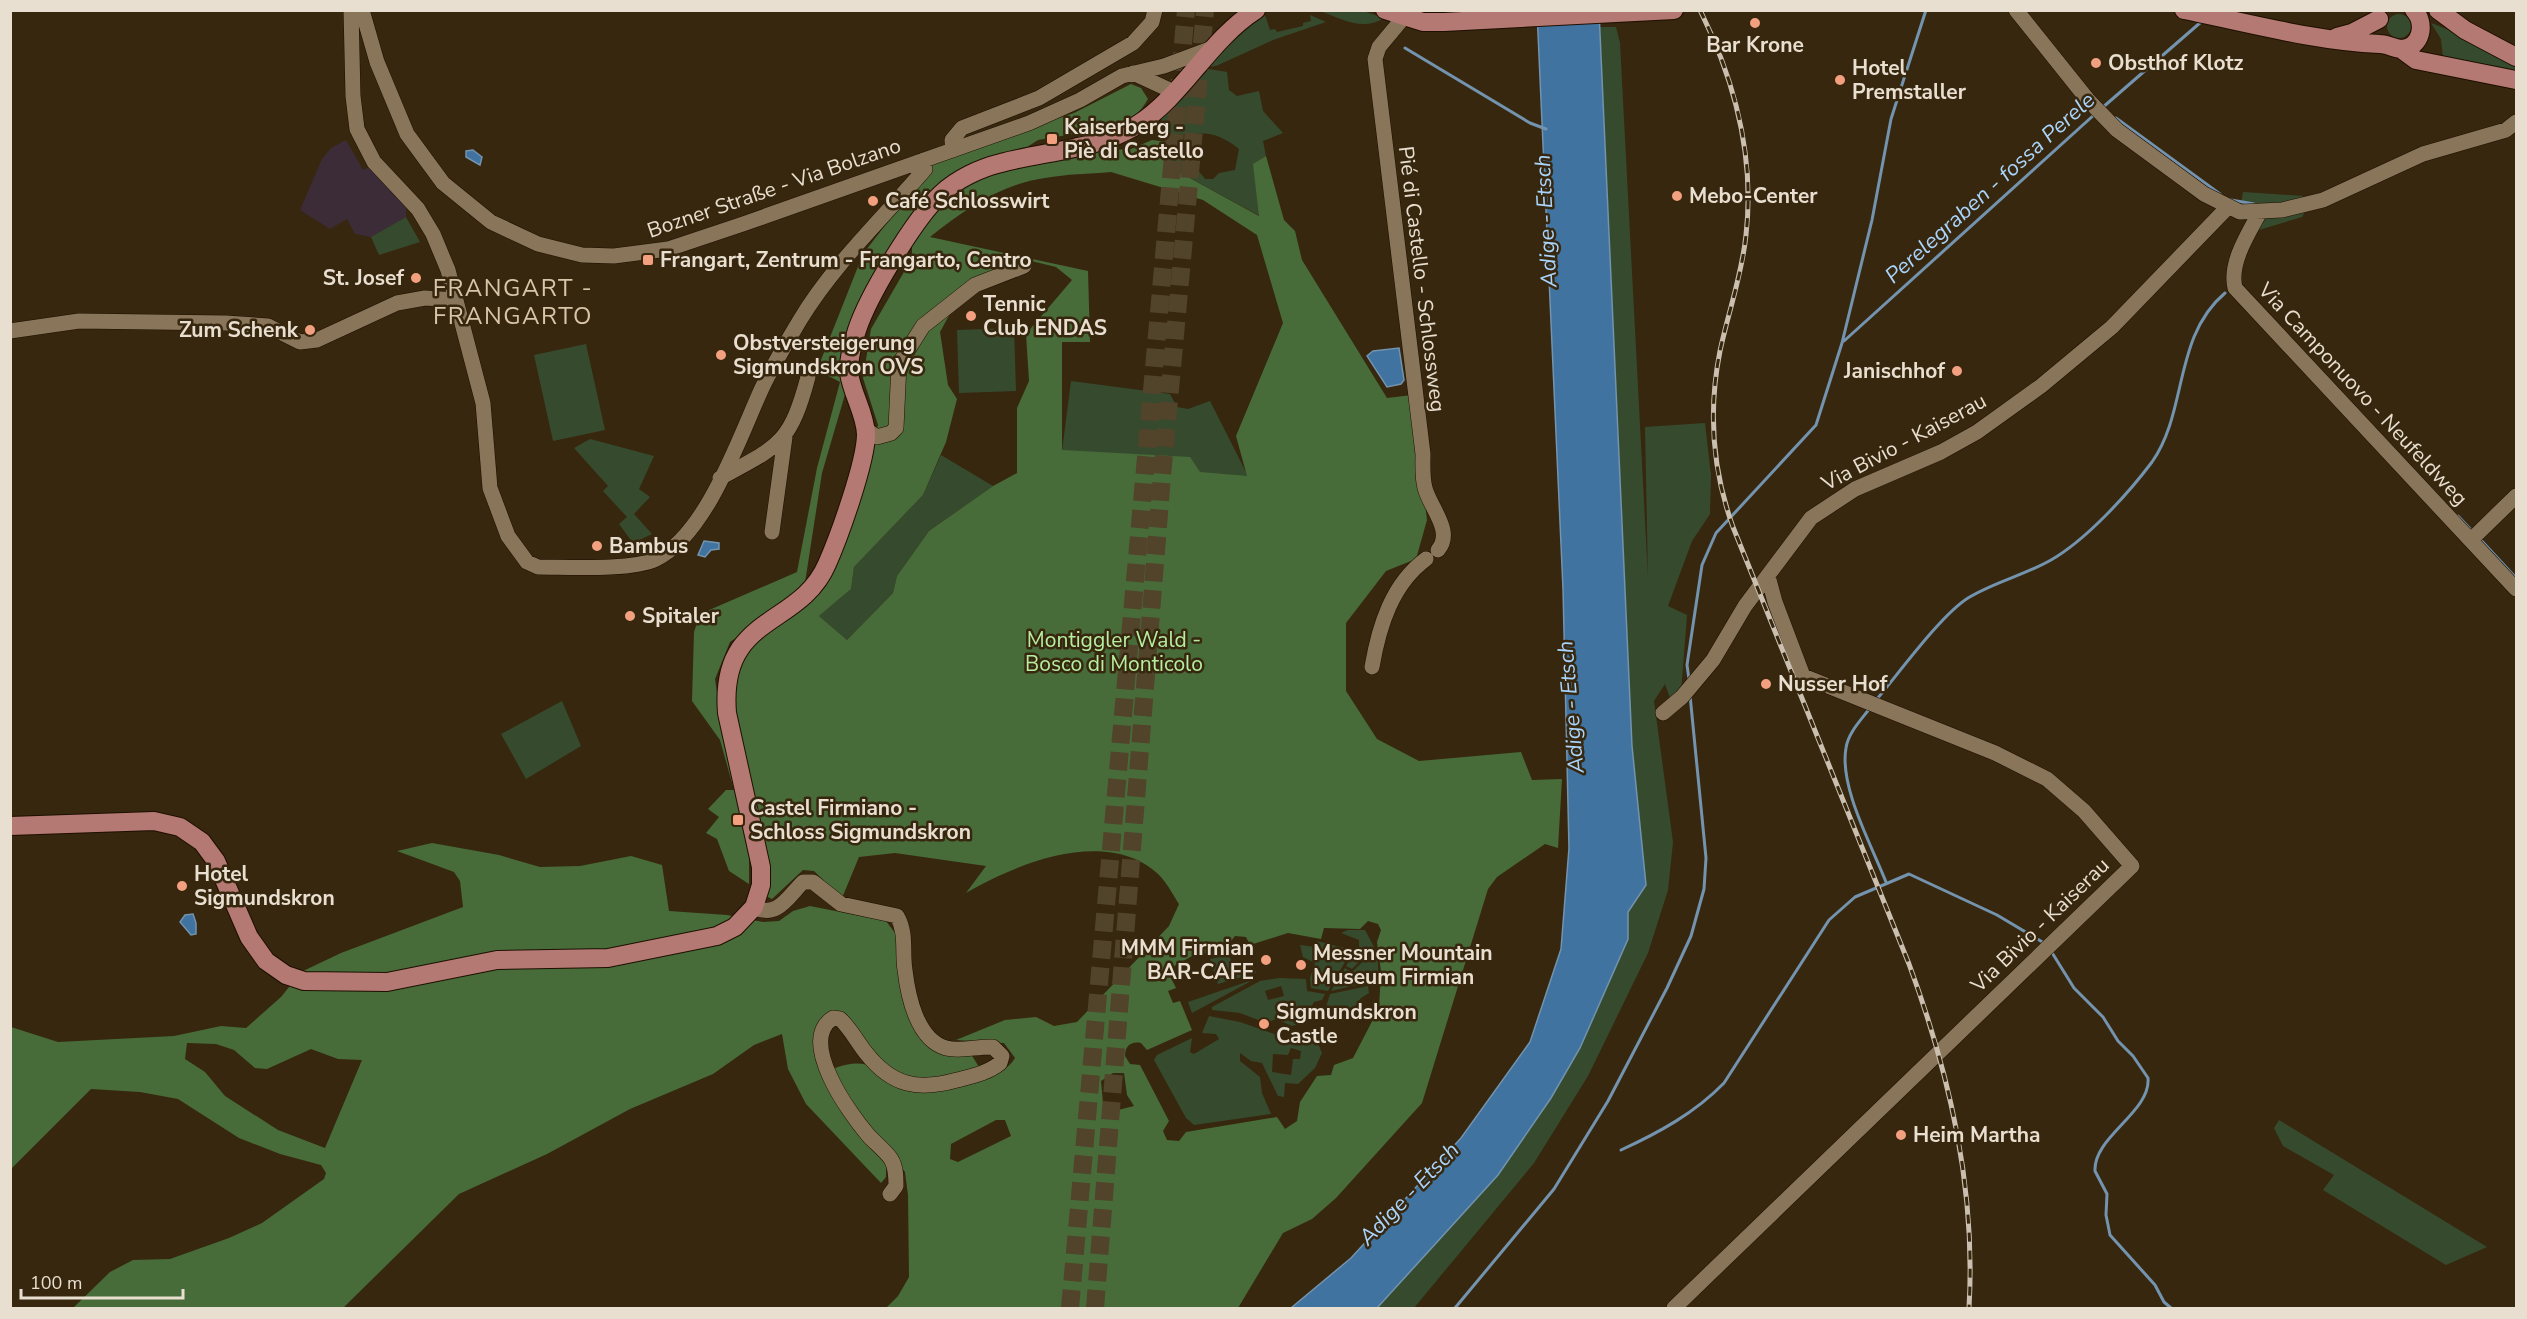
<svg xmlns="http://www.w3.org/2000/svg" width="2527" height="1319" viewBox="0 0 2527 1319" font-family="'Nunito Sans',sans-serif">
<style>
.education{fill:#3c2c37}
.green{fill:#364b2e;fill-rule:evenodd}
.forest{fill:#476c39;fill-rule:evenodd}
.water{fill:#40739f;stroke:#7393ae;stroke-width:1.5}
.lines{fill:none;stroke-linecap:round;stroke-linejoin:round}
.stream{stroke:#7393ae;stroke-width:3}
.highway-tunnel{stroke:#52432b;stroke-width:18;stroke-dasharray:18 9;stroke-linecap:butt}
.minor-casing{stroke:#1e0f00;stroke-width:16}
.major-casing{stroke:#1e0f00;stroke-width:20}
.minor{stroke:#88755a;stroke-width:15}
.major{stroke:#b47973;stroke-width:18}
.rail-casing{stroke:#cbc0b0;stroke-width:5}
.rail{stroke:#37270e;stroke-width:3;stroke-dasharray:9;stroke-linecap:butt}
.poi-dot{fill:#f2a080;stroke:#37270e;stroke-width:2}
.labels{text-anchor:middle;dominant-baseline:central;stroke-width:5;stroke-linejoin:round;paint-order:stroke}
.poi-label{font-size:21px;font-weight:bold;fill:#e9dfd0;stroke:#37270e;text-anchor:start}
.street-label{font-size:21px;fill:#e9dfd0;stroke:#37270e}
.park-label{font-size:21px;fill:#b5eea0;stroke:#37270e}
.water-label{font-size:22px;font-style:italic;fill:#a9d4fb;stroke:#37270e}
.quarter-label{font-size:24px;letter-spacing:1.5px;fill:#d9c5a8;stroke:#37270e}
</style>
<rect width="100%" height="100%" fill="#37270e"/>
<path class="education" d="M 346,140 L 363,170 L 371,166 L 406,207 L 406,217 L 371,237 L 355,234 L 347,219 L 330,229 L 300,210 L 322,159 L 331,148 Z"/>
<path class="green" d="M 1320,11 L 1363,11 L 1384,18 C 1363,32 1340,18 1320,11 Z
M2387 26a12 12 0 1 1 24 0a12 12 0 1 1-24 0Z
M 1265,15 L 1270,30 L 1275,29 L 1277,32 L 1303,26 L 1303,23 L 1311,21 L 1310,15 L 1326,22 L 1273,40 L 1216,66 L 1207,67 L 1248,27 Z
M 2431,23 L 2457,33 L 2516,66 L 2516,72 L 2443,57 L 2441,39 Z
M 1600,27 L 1616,27 L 1620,43 L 1648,578 L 1645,427 L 1705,423 L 1711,475 L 1710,514 L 1692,541 L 1668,606 L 1687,615 L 1681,693 L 1670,698 L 1665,684 L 1654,701 L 1673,842 L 1668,890 L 1648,953 L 1588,1076 L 1534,1163 L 1414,1308 L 1377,1308 L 1498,1175 L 1551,1098 L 1580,1047 L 1628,939 L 1628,912 L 1646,885 L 1632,746 Z
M 1209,69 L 1227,72 L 1229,90 L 1237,96 L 1259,91 L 1263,111 L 1283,133 L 1263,141 L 1266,156 L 1254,164 L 1260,216 L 1166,165 L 1169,157 L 1184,152 L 1205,179 L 1213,179 L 1219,173 L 1235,170 L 1239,149 C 1207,124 1199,138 1163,134 L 1161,117 Z
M 2243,192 L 2303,196 L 2301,204 L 2281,207 L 2241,204 Z
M 2306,210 L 2302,217 L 2259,230 L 2265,218 Z
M 406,217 L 420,242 L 379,255 L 371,237 Z
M 1014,328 L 1016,391 L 959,393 L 957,330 Z
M 586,344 L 605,430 L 553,441 L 534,355 Z
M 1071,381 L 1170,394 L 1177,407 L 1188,409 L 1210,401 L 1248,476 L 1162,476 L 1062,451 Z
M 590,439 L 654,456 L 639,489 L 650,497 L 634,514 L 652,534 L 633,543 L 619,524 L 627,517 L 603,491 L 608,486 L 574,448 Z
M 941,455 L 993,486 L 929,531 L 897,576 L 893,593 L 847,640 L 819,616 L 851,589 L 854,567 L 923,495 Z
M 562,701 L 581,746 L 526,779 L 501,734 Z
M 1348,930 L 1365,930 L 1374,947 L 1370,951 L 1359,947 L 1359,940 L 1341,933 Z
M 1317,941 L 1352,950 L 1328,991 L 1311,988 L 1310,978 L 1315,963 L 1303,957 L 1300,945 L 1315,947 Z
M 1356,948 L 1368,953 L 1352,969 L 1346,966 Z
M 1377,948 L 1379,983 L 1369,982 L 1331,991 L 1345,968 L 1352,972 Z
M 1229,955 L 1235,972 L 1254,968 L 1256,973 L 1218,984 L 1210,959 Z
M 1279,978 L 1306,979 L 1307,991 L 1325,994 L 1322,1000 L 1314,1002 L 1306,1016 L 1309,1021 L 1292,1026 L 1276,1019 L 1266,1023 L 1240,1013 L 1212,1010 L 1212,1007 L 1260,981 ZM 1281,986 L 1284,996 L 1268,1000 L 1265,991 Z
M 1255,979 L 1192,1013 L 1188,1002 Z
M 1368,986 L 1369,993 L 1361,998 L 1343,1022 L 1326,1007 L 1330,994 Z
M 1209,1016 L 1240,1022 L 1280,1036 L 1284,1043 L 1291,1043 L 1297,1039 L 1317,1041 L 1322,1053 L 1315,1068 L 1298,1084 L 1285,1083 L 1284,1097 L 1278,1096 L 1262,1063 L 1251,1061 L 1240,1053 L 1240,1061 L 1260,1077 L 1262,1093 L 1271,1114 L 1194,1125 L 1186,1118 L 1154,1060 L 1157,1055 L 1192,1038 L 1190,1052 L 1194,1054 L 1219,1039 L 1216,1034 L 1202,1033 ZM 1291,1048 L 1301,1051 L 1300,1059 L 1293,1059 L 1291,1075 L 1272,1072 L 1273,1054 L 1288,1055 Z
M 2279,1120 L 2487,1247 L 2446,1265 L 2323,1190 L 2334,1175 L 2283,1146 L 2274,1128 Z"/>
<path class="forest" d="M 1131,84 L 1141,88 L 1148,99 C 1133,126 1109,131 1082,138 L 1073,134 L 1038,140 L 1021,151 L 947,180 L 860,304 L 846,391 L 822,473 L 804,589 L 730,642 L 715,679 L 722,726 L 749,849 L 749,884 L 729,871 L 717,839 L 706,833 L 719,817 L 708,809 L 726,790 L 734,790 L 720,740 L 692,701 L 694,632 L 700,614 L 797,572 L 817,468 L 840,382 L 817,370 L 863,254 L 931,166 L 947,155 L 1074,113 Z
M 1152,140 L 1185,144 L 1184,152 L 1170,157 L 1166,165 L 1259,216 L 1253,164 L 1266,156 L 1284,220 L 1295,231 L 1302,260 L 1387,398 L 1412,395 L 1427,520 L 1416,559 L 1386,571 L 1346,623 L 1346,691 L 1377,739 L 1419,761 L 1521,752 L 1532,780 L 1562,779 L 1558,848 L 1545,844 L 1497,877 L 1488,889 L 1422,1103 L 1336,1198 L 1312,1219 L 1283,1233 L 1238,1308 L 886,1308 L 898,1296 L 909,1277 L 908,1195 L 905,1172 L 843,1090 L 832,1069 C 881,1051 876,1082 913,1090 C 938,1095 1002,1082 1015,1058 L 1004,1043 L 956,1040 L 1005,1020 L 1036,1017 L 1054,1026 L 1077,1022 L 1169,926 L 1179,904 C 1173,895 1166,881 1158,874 C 1107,827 1017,863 966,893 L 986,866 L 895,853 L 859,857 L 842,898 L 814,871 L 803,870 L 772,899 L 766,896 L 735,714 L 735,678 L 752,641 L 794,612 L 826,584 L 842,545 L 878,425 L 863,378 L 871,329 L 912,258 L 912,243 L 937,210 L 979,174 L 1073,152 L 1131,149 ZM 1111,172 L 1203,200 L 1257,235 L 1283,323 L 1236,436 L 1247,476 L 1200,472 L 1190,457 L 1062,450 L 1062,342 L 1090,342 L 1088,271 L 930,237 C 964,210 1001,184 1045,178 C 1067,174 1089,174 1111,172 ZM 1023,259 L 1056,267 L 1072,280 L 1026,334 L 1029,381 L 1017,408 L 1017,473 L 993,486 L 929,531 L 897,576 L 893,593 L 847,640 L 819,616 L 851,589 L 854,567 L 923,495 L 946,442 L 957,399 L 948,385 L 940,332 L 958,299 ZM 1368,921 L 1378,924 L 1381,930 L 1377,942 L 1381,971 L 1379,1008 L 1353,1058 L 1334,1065 L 1331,1075 L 1317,1076 L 1300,1102 L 1297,1121 L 1285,1129 L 1277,1117 L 1186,1132 L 1179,1141 L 1167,1140 L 1163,1131 L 1169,1121 L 1140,1065 L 1130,1064 L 1125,1056 C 1125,1046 1131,1041 1141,1043 L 1147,1050 L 1192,1030 L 1180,1001 L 1173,1003 L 1168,991 L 1176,988 L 1167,970 L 1194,955 L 1231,950 L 1231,941 L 1235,936 L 1246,937 L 1250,945 L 1288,933 L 1321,939 L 1324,928 L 1360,929 ZM 1113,1073 L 1124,1073 L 1127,1095 L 1134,1106 L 1110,1112 L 1103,1103 L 1101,1081 ZM 996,1120 L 1005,1120 L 1011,1136 L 958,1162 L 950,1159 L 951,1144 Z
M 432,843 L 499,855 L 540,867 L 580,866 L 631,856 L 662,865 L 669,911 L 727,915 L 763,922 L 779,921 L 793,911 L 810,906 L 886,921 L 895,933 L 914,1028 L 971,1054 L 979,1067 C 959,1072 937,1081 916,1079 C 887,1076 854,1033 834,1014 L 825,1015 L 816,1026 L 818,1055 L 886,1164 L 886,1177 L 881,1183 L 806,1104 L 788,1069 L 782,1034 L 754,1045 L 713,1074 L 630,1109 L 547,1154 L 459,1194 L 343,1308 L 73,1308 L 110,1272 L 133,1260 L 170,1259 L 229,1238 L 262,1223 L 324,1179 L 326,1173 L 321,1165 L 280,1154 L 239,1138 L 178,1099 L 140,1092 L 91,1089 L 11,1169 L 11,1027 L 58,1042 L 174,1036 L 221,1026 L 246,1028 L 281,997 L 301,972 L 341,953 L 463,907 L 460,881 L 454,872 L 397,851 ZM 187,1043 L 216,1044 L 234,1050 L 255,1068 L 267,1069 L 311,1049 L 338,1059 L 362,1060 L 325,1148 L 278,1130 L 225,1096 L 205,1072 L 185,1059 Z"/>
<path class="water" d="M 1537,11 L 1599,11 L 1632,746 L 1646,885 L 1628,912 L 1628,939 L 1580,1048 L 1551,1098 L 1498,1175 L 1377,1308 L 1291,1308 L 1351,1258 L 1461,1138 L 1530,1042 L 1561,949 L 1569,848 L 1563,589 Z
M 473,150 L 482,157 L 480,165 L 466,157 L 466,151 Z
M 1399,348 L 1404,380 L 1401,384 L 1387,387 L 1367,356 L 1373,351 Z
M 704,541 L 719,543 L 719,549 L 711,550 L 705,557 L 698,555 Z
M 193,914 L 196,923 L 196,934 L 191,935 L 180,922 L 185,915 Z"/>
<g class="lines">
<path class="stream" d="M 1405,48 L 1530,123 L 1546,129
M 2102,108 L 2201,22
M 2116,118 L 2220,194
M 2231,200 L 2254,204
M 1844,341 L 2095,114
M 2458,516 L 2472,531
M 2479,538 L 2516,578
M 1689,679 L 1687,665 L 1702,565 L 1716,533 L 1816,425 L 1842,343 L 1872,220 L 1891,119 L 1926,10
M 1877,699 C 1899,673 1941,615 1968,598 C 1994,582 2025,575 2051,560 C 2086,540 2128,494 2152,462 C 2188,411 2173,337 2225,293
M 1870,708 C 1861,720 1848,733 1846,748 C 1839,787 1872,846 1886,882
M 2051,951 L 2074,988 L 2103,1017 L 2118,1041 L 2133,1056 L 2148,1078 C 2151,1112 2093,1137 2095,1171 L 2107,1194 L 2106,1215 L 2110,1235 L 2155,1285 L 2164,1302 L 2171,1308
M 1621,1150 C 1658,1133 1695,1113 1724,1083 L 1829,920 L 1855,897 L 1909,874 L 1997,915 L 2044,943
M 1455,1308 L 1554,1189 L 1608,1101 L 1667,988 L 1691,936 L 1704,889 L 1706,858 L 1690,695"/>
<path class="highway-tunnel" d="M 1070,1308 L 1186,10
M 1095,1308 L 1162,476 L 1205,10"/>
<defs>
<path id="minor" d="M 351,10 L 353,96 L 357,129 L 374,162 L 418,209 L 433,234 L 448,270 L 483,403 L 490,488 L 508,536 L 527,562 L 538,567 C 566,567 632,571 656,559 C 707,534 739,438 762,388 C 773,365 787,342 800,320 C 833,265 883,218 925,169 L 924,160
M 362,10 L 377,62 L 407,134 L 443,183 L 491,222 L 538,244 L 582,255 L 614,256 L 668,249 L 743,224 L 1029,123 L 1080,100 L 1122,76 L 1164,66 L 1215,47
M 2016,10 L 2088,100 L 2117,130 L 2204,194 L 2240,212 L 2282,210 L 2323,200 L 2423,154 L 2506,130 L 2516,122
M 1404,17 L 1379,47 L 1375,59 L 1423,454 C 1423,465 1422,477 1425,488 C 1430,508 1454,531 1438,550
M 1133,73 L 1174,92
M 953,150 L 952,140 L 962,128 L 1039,98 L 1133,43 L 1152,22 L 1155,10
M 2260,212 C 2248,234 2229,263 2235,288 L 2516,589
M 10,331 L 79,321 L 226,323 L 268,326 L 300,342 L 317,340 L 397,303 L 425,298 L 456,300
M 865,429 L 877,437 L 891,433 L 896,428 L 899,364 L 923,326 L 975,285 L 1024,266
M 720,478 C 779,446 790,444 808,377
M 772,532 L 785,437
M 2471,540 L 2516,496
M 1372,667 C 1379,626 1392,584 1426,559
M 1663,713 L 1682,697 L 1713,660 L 1745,606 L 1811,518 L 1855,489 L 1941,452 L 1977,432 L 2041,386 L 2112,327 L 2228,207
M 754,907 C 777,919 788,897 803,882 L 813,882 L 841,904 L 897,916 C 907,933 902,952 905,970 C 908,996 917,1040 946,1048 C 961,1052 978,1046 993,1047 L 1002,1056 L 1000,1063 C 988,1073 972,1076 957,1080 C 918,1091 892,1086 866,1053 C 857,1042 851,1029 840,1019 L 833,1018 C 797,1041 850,1114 868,1135 C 875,1143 885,1150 891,1159 C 896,1167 896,1177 896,1186 L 890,1194
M 1674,1308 L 2132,866 L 2084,811 L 2047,779 L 1995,753 L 1803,676 L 1775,602 L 1768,576"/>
<path id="major" d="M 1385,10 L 1423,22 L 1444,22 L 1674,10
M 2184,10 C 2249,23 2314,41 2380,44 C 2388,44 2394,49 2402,49 C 2422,47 2426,23 2414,10
M 2438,10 L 2465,30 L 2516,57
M 2337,37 L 2352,33 L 2379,19
M 2401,49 L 2416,60 L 2516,80
M 10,826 L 154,821 L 180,827 L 202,842 L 216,861 L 249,937 L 266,961 L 286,975 L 304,981 L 387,982 L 497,960 L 608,958 L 717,936 L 735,927 L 754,907 L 761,885 L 761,867 L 727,713 C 719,613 799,629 827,564 C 839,537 866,462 866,434 C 865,413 852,394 849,373 C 848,359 853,343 857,330 C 868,296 915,218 941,194 C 957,179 980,168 1001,163 C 1045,151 1097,150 1137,125 C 1183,96 1209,40 1256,10"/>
</defs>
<use href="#minor" class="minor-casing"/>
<use href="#major" class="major-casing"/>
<use href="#minor" class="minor"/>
<use href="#major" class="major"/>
<defs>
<path id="rail" d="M 1700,10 C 1735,81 1755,156 1746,235 C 1742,275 1728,313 1720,351 C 1708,411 1712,469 1733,527 L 1909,964 C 1950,1075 1976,1190 1969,1308"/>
</defs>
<use href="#rail" class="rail-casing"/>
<use href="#rail" class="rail"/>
</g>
<g class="poi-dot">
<circle cx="1755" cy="23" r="6"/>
<circle cx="2096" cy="63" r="6"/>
<circle cx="1840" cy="80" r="6"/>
<rect x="1046" y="133" width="12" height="12" rx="3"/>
<circle cx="1677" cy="196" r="6"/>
<circle cx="873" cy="201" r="6"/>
<rect x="642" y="254" width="12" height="12" rx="3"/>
<circle cx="416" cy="278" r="6"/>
<circle cx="971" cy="316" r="6"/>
<circle cx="310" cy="330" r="6"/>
<circle cx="721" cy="355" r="6"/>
<circle cx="1957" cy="371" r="6"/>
<circle cx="597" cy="546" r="6"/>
<circle cx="630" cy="616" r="6"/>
<circle cx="1766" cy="684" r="6"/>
<rect x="732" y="814" width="12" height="12" rx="3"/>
<circle cx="182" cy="886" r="6"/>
<circle cx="1266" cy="960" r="6"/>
<circle cx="1301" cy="965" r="6"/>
<circle cx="1264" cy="1024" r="6"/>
<circle cx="1901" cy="1135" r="6"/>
</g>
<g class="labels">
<g class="poi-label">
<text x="1755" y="45" text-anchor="middle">Bar Krone</text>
<text x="2108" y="63">Obsthof Klotz</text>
<text x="1852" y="68">Hotel<tspan x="1852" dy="24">Premstaller</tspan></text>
<text x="1064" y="127">Kaiserberg -<tspan x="1064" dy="24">Piè di Castello</tspan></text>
<text x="1689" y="196">Mebo-Center</text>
<text x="885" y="201">Café Schlosswirt</text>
<text x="660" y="260">Frangart, Zentrum - Frangarto, Centro</text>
<text x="404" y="278" text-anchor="end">St. Josef</text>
<text x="983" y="304">Tennic<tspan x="983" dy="24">Club ENDAS</tspan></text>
<text x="298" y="330" text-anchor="end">Zum Schenk</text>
<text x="733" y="343">Obstversteigerung<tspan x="733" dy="24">Sigmundskron OVS</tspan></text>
<text x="1945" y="371" text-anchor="end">Janischhof</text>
<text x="609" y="546">Bambus</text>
<text x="642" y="616">Spitaler</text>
<text x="1778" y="684">Nusser Hof</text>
<text x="750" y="808">Castel Firmiano -<tspan x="750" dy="24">Schloss Sigmundskron</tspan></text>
<text x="194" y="874">Hotel<tspan x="194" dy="24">Sigmundskron</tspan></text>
<text x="1254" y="948" text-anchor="end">MMM Firmian<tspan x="1254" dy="24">BAR-CAFE</tspan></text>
<text x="1313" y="953">Messner Mountain<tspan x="1313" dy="24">Museum Firmian</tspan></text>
<text x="1276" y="1012">Sigmundskron<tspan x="1276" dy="24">Castle</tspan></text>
<text x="1913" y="1135">Heim Martha</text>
</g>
<g class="street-label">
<text transform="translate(774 188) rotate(-19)">Bozner Straße - Via Bolzano</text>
<text transform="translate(1422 279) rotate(83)">Pié di Castello - Schlossweg</text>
<text transform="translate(2363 394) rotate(47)">Via Camponuovo - Neufeldweg</text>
<text transform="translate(1904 442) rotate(-28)">Via Bivio - Kaiserau</text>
<text transform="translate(2040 925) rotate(-44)">Via Bivio - Kaiserau</text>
</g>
<g class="park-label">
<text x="1114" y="640">Montiggler Wald -<tspan x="1114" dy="24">Bosco di Monticolo</tspan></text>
</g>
<g class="water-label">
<text transform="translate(1990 188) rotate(-42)">Perelegraben - fossa Perele</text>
<text transform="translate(1546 221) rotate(-93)">Adige - Etsch</text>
<text transform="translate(1571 707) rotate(-95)">Adige - Etsch</text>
<text transform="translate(1409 1194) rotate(-46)">Adige - Etsch</text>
</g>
<g class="quarter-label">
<text x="513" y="288">FRANGART -<tspan x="513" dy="28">FRANGARTO</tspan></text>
</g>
</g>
<rect width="2527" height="1319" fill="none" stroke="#e9dfd0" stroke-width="24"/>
<path d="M21 1289v9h162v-9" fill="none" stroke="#e9dfd0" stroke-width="3"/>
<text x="30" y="1289" font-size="18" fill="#e9dfd0" stroke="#37270e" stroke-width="4.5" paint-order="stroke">100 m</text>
</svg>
